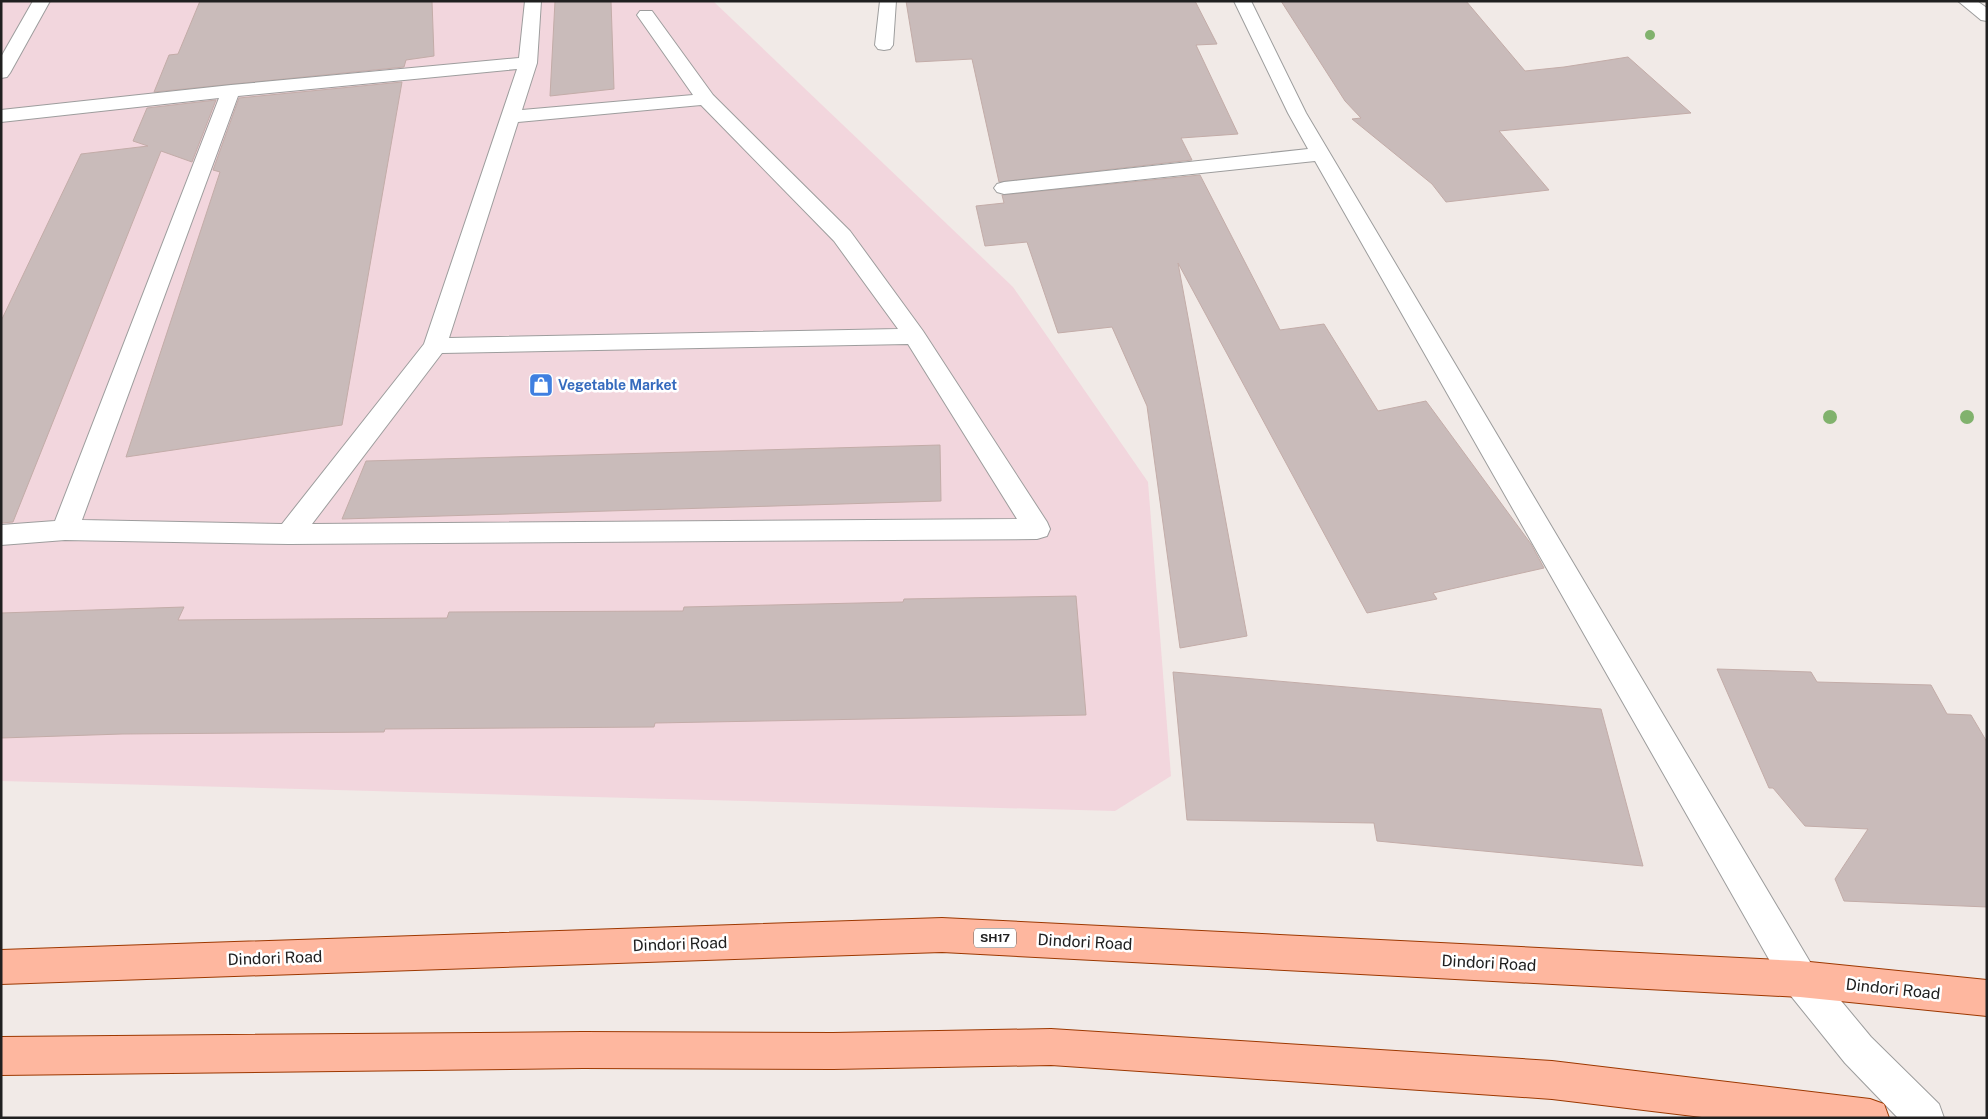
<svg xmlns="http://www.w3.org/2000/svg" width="1988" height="1119" viewBox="0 0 1988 1119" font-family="'Public Sans',sans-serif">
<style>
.commercial{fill:#f2d6dd}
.building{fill:#c9bbba;stroke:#c3aca8}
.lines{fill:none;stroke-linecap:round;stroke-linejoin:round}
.lane-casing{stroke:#9d9d9d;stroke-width:2}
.street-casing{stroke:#9d9d9d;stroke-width:2}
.primary-casing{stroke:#9d3800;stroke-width:2}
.lane{fill:#fff;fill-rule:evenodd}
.street{fill:#fff;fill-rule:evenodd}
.primary{fill:#feb79f;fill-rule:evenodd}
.tree{fill:#81b26d}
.labels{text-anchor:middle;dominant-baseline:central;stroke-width:5;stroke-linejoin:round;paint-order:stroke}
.shield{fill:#fff;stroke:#636363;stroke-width:1}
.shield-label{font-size:12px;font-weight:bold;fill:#202020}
.shop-label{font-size:14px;font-weight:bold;fill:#366cbe;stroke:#fff;text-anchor:start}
.near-street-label{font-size:16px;fill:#202020;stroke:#fff}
</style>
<rect width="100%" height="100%" fill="#f1eae7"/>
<path class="commercial" d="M 1,1 L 713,1 L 1013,287 L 1148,482 L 1171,776 L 1115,811 L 1,781 Z"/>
<path class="building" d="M 200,1 L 432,1 L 434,56 L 406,60 L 404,67 L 154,92 L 169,55 L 178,54 Z
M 555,1 L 611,1 L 614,89 L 550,96 Z
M 906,1 L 1195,1 L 1217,44 L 1196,45 L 1238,134 L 1181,138 L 1192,160 L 999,182 L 972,59 L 916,62 Z
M 1281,1 L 1466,1 L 1525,71 L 1564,67 L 1628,57 L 1691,113 L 1499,131 L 1549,190 L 1446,202 L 1432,184 L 1352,119 L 1361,118 L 1345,101 Z
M 402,82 L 342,425 L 126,457 L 220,172 L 213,170 L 239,98 Z
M 216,100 L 192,162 L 161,151 L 13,522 L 1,523 L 1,321 L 81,154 L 148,146 L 133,141 L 147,108 Z
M 1200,175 L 1280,330 L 1324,324 L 1378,411 L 1426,401 L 1531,544 L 1544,568 L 1433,593 L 1437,599 L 1367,613 L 1178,263 L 1247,636 L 1180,648 L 1147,406 L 1112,327 L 1058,333 L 1027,242 L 985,246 L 976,206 L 1004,203 L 1002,195 Z
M 940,445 L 941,501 L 342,519 L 366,461 Z
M 1076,596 L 1086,715 L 655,723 L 654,727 L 385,729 L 384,732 L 122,734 L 1,738 L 1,613 L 184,607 L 178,620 L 447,618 L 449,612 L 683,611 L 684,607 L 903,602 L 904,599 Z
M 1717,669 L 1811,672 L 1817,682 L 1931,685 L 1947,714 L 1971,715 L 1987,742 L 1987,907 L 1844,901 L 1835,879 L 1868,829 L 1805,826 L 1773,788 L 1769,788 Z
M 1173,672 L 1601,709 L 1643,866 L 1377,841 L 1374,823 L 1187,820 Z"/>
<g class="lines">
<defs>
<path id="lane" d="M 33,1 L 50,1 L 10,73 L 7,77 L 1,78 L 1,57 Z
M 525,1 L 541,1 L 537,63 L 522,110 L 693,95 L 637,15 L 640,11 L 652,11 L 713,95 L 850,231 L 923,331 L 1047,522 L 1050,529 L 1047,536 L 1037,539 L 289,544 L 65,540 L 1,545 L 1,525 L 55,521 L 219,98 L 1,122 L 1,110 L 231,85 L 519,58 ZM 517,69 L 424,344 L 282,524 L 82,520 L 238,96 ZM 701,105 L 834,241 L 898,329 L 449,338 L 518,122 ZM 908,344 L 1017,519 L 312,524 L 442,353 Z
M 880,1 L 896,1 L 893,45 L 890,49 L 884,50 L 878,49 L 875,45 Z"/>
<path id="street" d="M 1234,1 L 1251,1 L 1306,113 L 1813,967 L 1871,1037 L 1939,1104 L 1944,1118 L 1898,1118 L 1845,1063 L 1787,991 L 1315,161 L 1004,194 L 997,192 L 994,188 L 997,184 L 1004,182 L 1308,149 L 1288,113 Z
M 1958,1 L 1977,1 L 1987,8 L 1987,21 L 1981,20 Z"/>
<path id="primary" d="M 942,918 L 1800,961 L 1987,980 L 1987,1016 L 1800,997 L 942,952 L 1,984 L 1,950 Z
M 1051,1029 L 1552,1061 L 1870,1099 L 1884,1104 L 1889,1118 L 1710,1118 L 1552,1099 L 1051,1065 L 833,1069 L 583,1068 L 1,1075 L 1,1037 L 583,1032 L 833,1033 Z"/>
</defs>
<use href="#lane" class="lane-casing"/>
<use href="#street" class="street-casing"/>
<use href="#primary" class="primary-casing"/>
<use href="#lane" class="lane"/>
<use href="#street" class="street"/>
<use href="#primary" class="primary"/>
</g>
<g class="tree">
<circle cx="1650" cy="35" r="5"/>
<circle cx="1830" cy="417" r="7"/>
<circle cx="1967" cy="417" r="7"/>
</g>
<defs>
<symbol id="shop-square" viewBox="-11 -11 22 22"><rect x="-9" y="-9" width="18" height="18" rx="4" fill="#3f7fe0" stroke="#fff"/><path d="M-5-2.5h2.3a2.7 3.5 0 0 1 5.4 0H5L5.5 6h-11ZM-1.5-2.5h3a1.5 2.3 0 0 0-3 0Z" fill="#fff"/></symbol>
</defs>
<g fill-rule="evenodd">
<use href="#shop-square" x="527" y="371" width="28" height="28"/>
</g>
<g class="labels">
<rect class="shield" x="974" y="928.5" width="42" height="19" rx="4"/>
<g class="shield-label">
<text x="995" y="938">SH17</text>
</g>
<g class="shop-label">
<text x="558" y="385">Vegetable Market</text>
</g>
<g class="near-street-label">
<text transform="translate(1085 942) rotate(3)">Dindori Road</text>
<text transform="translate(680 944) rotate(-2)">Dindori Road</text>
<text transform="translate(275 958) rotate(-2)">Dindori Road</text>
<text transform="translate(1489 963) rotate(3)">Dindori Road</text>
<text transform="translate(1893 989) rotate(6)">Dindori Road</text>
</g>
</g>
<rect width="1988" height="1119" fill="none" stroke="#202020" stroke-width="5"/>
</svg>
